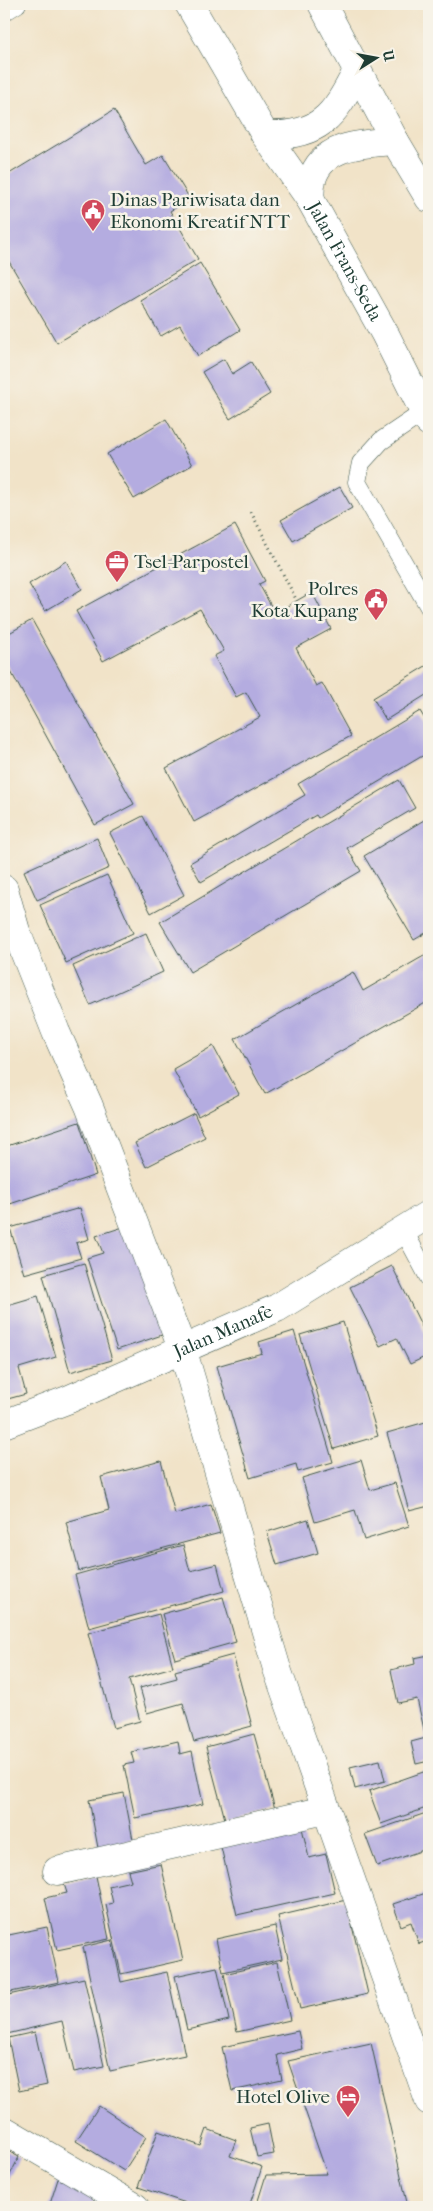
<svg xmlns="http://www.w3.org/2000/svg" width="433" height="2211" viewBox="0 0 433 2211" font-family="'IM FELL French Canon',serif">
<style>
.building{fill:#b4ace0}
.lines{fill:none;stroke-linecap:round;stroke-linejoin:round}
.lane-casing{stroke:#3e564a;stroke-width:19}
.street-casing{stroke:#3e564a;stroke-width:29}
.secondary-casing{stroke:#3e564a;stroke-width:29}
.primary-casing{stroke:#3e564a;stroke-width:29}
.path{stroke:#3e564a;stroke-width:3;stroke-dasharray:1 4;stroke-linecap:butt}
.lane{stroke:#fff;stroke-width:18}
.street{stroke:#fff;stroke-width:28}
.secondary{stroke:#fff;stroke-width:28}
.primary{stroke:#fff;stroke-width:28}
.labels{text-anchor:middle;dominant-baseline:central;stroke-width:5;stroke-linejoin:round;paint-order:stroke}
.poi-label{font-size:19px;fill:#1f3d34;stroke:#f7f3e8;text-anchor:start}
.street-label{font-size:19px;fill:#1f3d34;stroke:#f7f3e8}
</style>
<rect width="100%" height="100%" fill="#f7f3e8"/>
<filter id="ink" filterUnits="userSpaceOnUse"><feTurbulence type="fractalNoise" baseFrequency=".02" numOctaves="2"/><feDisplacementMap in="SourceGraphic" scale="10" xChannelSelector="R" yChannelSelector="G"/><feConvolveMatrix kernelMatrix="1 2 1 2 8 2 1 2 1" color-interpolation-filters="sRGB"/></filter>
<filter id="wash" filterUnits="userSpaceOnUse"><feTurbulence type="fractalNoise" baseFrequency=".0096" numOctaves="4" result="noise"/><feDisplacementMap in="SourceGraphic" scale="20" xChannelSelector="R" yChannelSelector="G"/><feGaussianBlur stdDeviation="1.12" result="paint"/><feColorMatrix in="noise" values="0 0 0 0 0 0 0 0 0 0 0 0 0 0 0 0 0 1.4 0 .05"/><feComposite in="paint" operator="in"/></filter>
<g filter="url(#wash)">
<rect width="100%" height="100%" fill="#f1e3c8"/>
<g id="blocks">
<path class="building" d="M 114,110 L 146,165 L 163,155 L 190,199 L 170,211 L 198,259 L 57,343 L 4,253 L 4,177 Z
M 200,263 L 240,330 L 198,356 L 180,325 L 161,336 L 140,300 Z
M 224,359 L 232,374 L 251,362 L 270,394 L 230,419 L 202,372 Z
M 166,419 L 192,465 L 134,499 L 107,454 Z
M 340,487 L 352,508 L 293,541 L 281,520 Z
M 235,525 L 265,581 L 259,584 L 275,613 L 312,592 L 331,629 L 296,648 L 316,686 L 322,683 L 351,736 L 194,822 L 166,768 L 260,717 L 246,692 L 236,697 L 214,656 L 224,651 L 200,609 L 103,661 L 76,611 Z
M 66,561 L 82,589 L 45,611 L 29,584 Z
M 32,620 L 134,804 L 95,825 L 4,659 L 4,636 Z
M 429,664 L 429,693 L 386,720 L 373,698 Z
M 420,711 L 429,726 L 429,752 L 318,818 L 316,815 L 201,882 L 190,863 L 305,795 L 298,784 Z
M 399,780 L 415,808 L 347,848 L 361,871 L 190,972 L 160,922 Z
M 143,816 L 184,895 L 151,913 L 110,833 Z
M 429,817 L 429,931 L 414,940 L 364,856 Z
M 97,838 L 109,868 L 37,900 L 24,871 Z
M 107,875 L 133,933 L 66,963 L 40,905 Z
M 146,933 L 163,972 L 90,1005 L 73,966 Z
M 429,953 L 429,1001 L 265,1094 L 235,1039 L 353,972 L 363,991 Z
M 213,1046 L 239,1094 L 198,1116 L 173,1069 Z
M 194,1113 L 205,1137 L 146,1167 L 135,1143 Z
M 79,1122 L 96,1175 L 10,1204 L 4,1187 L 4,1147 Z
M 80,1208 L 89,1239 L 76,1243 L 81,1258 L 24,1274 L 10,1228 Z
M 129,1225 L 165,1334 L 117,1350 L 87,1258 L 103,1253 L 96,1236 Z
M 84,1263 L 112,1360 L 70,1372 L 43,1275 Z
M 392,1266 L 429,1341 L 429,1355 L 410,1364 L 397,1338 L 380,1346 L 350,1287 Z
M 38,1296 L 56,1357 L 19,1368 L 26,1394 L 4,1400 L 4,1306 Z
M 343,1322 L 378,1436 L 334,1449 L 300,1335 Z
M 294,1331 L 333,1462 L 298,1472 L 296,1464 L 250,1478 L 217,1366 L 262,1353 L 259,1342 Z
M 429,1421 L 429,1506 L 409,1511 L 387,1433 Z
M 361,1460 L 370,1490 L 395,1483 L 409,1526 L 364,1540 L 355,1510 L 315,1522 L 302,1478 Z
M 161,1461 L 175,1514 L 211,1504 L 220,1533 L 79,1571 L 66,1522 L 109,1510 L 101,1477 Z
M 308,1519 L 318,1553 L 277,1565 L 267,1532 Z
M 183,1545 L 190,1571 L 217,1564 L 224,1591 L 89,1628 L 75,1575 Z
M 223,1597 L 236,1642 L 175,1659 L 162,1614 Z
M 159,1614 L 173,1667 L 129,1679 L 140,1721 L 114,1728 L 88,1633 Z
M 233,1655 L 252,1726 L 194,1742 L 183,1703 L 147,1713 L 140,1688 L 177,1678 L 175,1671 Z
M 429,1655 L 429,1761 L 416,1764 L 411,1742 L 426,1738 L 417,1699 L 398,1703 L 391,1670 L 415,1664 L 414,1658 Z
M 254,1734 L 275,1809 L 226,1823 L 206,1747 Z
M 178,1741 L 180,1754 L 192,1751 L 203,1804 L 135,1818 L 124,1765 L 134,1763 L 131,1752 Z
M 380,1760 L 385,1781 L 355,1789 L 350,1767 Z
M 429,1770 L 429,1807 L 381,1824 L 369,1791 Z
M 124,1793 L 133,1840 L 98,1848 L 89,1800 Z
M 429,1812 L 429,1848 L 377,1866 L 365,1834 Z
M 302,1828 L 309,1858 L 326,1854 L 335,1893 L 237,1915 L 221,1847 Z
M 161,1864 L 183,1960 L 121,1974 L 106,1905 L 113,1903 L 109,1886 L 131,1881 L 128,1871 Z
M 96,1876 L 109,1939 L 57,1950 L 45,1898 L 67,1893 L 64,1884 Z
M 429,1892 L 429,1940 L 419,1944 L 411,1922 L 401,1926 L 393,1904 Z
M 346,1900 L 368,1994 L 300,2009 L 278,1916 Z
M 275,1926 L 282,1959 L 223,1972 L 216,1939 Z
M 47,1927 L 59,1982 L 6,1993 L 4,1985 L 4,1936 Z
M 112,1940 L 121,1982 L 167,1972 L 185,2055 L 110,2071 L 83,1947 Z
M 277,1962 L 290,2020 L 237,2032 L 224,1974 Z
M 217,1967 L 229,2020 L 187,2030 L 175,1976 Z
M 84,1978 L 104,2066 L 74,2072 L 62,2021 L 7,2034 L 4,2019 L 4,1996 Z
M 298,2031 L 302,2049 L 277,2055 L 282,2080 L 232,2091 L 222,2047 Z
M 35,2032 L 47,2085 L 19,2091 L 8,2038 Z
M 371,2043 L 408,2207 L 256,2207 L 266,2175 L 327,2174 L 288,2061 Z
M 99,2106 L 146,2137 L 124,2171 L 76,2141 Z
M 268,2124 L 274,2154 L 257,2157 L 250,2128 Z
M 207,2129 L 236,2140 L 230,2156 L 262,2167 L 249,2207 L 198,2207 L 138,2187 L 158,2131 L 201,2146 Z
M 4,2149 L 19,2157 L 4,2187 Z
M 58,2179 L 97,2191 L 92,2207 L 49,2207 Z"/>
</g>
</g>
<g filter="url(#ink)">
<use href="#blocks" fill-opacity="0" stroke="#3e564a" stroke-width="1"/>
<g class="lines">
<defs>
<path id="lane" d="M 4,12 L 17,4
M 424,412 L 381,441 L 361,463 L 357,482 L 429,607
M 404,1231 L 429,1278"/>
<g id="street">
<path d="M 4,889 L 16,931 L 56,1032 L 89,1106 L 182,1348 L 277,1669 L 429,2101"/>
<path id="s1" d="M 4,1424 L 67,1400 L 277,1308 L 429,1214"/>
<path d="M 57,1871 L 325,1810"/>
</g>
<path id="secondary" d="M 4,2130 L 135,2207"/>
<g id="primary">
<path id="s2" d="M 189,4 L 265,135 L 310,199 L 385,334 L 429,422"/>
<path d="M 322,4 L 395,141 L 429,198"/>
<path d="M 265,135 C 319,137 334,117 357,71"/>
<path d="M 310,199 C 311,193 310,186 312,180 C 322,143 365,144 395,141"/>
</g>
</defs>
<use href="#lane" class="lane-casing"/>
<use href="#street" class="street-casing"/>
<use href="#secondary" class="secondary-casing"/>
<use href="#primary" class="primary-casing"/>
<path class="path" d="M 251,512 L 297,601"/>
<use href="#lane" class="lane"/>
<use href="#street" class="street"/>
<use href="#secondary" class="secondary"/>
<use href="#primary" class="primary"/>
</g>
</g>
<defs>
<symbol id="civic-pin" viewBox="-11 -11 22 30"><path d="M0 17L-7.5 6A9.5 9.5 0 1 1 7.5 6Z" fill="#d1495b" stroke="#f7f3e8"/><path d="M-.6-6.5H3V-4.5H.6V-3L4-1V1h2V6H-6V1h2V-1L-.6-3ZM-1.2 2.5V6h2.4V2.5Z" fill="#fff"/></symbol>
<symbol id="office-pin" viewBox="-11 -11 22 30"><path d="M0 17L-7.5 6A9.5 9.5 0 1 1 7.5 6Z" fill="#d1495b" stroke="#f7f3e8"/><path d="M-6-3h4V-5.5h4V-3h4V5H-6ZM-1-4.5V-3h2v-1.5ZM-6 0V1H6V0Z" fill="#fff"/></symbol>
<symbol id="hotel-pin" viewBox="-11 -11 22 30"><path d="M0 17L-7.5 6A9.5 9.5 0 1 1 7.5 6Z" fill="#d1495b" stroke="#f7f3e8"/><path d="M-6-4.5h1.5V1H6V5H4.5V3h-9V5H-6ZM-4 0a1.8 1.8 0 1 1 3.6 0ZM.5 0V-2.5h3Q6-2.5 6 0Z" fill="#fff"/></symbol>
</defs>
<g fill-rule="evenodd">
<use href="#civic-pin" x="79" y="197" width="28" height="38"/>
<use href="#office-pin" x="103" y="548" width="28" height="38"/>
<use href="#civic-pin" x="362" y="586" width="28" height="38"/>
<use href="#hotel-pin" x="334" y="2083" width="28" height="38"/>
</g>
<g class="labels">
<g class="poi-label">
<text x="110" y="200">Dinas Pariwisata dan<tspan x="110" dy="22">Ekonomi Kreatif NTT</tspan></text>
<text x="134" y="562">Tsel-Parpostel</text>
<text x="358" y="589" text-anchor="end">Polres<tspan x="358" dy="22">Kota Kupang</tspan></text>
<text x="330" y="2097" text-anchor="end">Hotel Olive</text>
</g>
<g class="street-label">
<text stroke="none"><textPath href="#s2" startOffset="301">Jalan Frans-Seda</textPath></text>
<text stroke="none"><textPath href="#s1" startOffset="238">Jalan Manafe</textPath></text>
</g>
</g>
<rect width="433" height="2211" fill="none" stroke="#f7f3e8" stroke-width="20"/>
<g transform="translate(376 58) rotate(79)" stroke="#f7f3e8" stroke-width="4" paint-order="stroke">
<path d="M0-4L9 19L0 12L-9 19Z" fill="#1f3d34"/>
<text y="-8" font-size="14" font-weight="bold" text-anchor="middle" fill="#1f3d34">U</text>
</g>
</svg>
